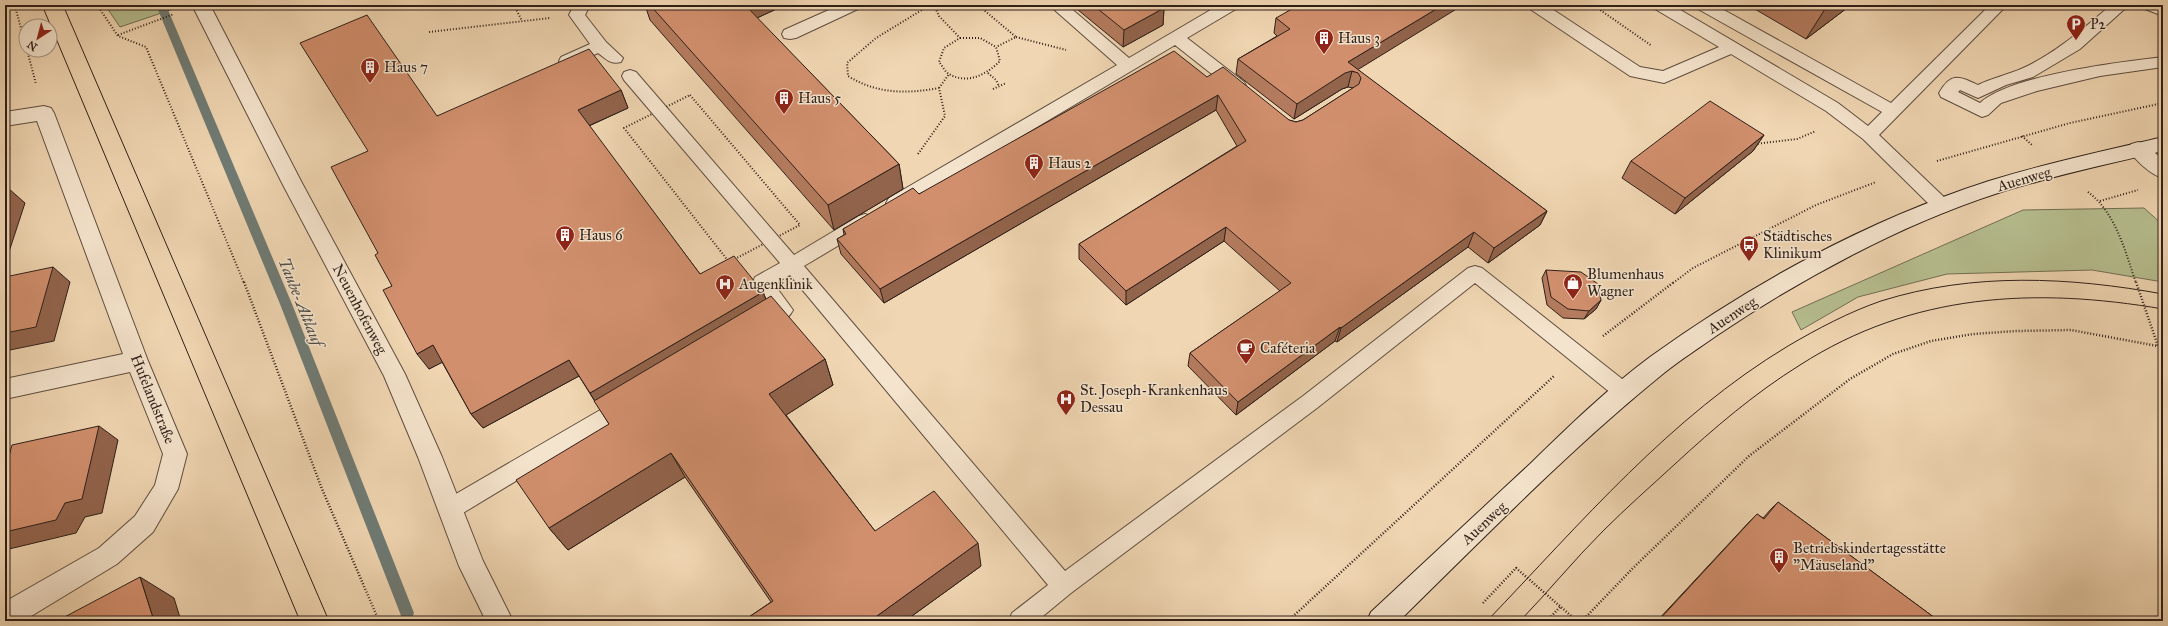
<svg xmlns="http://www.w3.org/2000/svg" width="2168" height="626" viewBox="0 0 2168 626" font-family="'IM FELL Great Primer',serif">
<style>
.green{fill:#b6be8f;stroke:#726e54}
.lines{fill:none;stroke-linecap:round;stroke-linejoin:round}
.stream{fill:#6f7b75;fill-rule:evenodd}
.lane-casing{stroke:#5e4d3f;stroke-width:2}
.street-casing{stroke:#5e4d3f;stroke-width:2}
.secondary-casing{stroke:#2e1f19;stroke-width:2}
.path-far1{stroke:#2e1f19;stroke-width:2;stroke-dasharray:1 2;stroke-linecap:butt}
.path{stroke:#2e1f19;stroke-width:2.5;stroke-dasharray:1 2;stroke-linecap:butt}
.lane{fill:#f5e4cd;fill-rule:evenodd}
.street{fill:#f5e4cd;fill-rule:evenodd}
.secondary{fill:#f5e4cd;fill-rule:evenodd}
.tram{stroke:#2e1f19;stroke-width:1}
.wall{fill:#b47b5e;stroke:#2e1f19}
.shaded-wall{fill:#92644c;stroke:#2e1f19}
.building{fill:#d18f6d;stroke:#2e1f19}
.labels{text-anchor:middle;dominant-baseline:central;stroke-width:3;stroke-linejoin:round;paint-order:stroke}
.poi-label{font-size:15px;fill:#2e1f19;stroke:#f5e4cd;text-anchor:start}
.street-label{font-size:15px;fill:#2e1f19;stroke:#f5e4cd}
.water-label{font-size:16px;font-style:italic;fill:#4f4d47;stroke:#f5e4cd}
</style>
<rect width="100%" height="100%" fill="#f0d6b2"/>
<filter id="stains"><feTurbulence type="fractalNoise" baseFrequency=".005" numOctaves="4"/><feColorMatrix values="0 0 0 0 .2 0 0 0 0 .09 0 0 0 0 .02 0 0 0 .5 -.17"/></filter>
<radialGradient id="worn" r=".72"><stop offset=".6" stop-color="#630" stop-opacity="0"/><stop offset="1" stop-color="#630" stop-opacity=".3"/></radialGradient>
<path class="green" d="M 105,5 L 182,5 L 182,6 L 120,27 Z
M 2144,208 L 2163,225 L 2163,282 L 2092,270 L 1947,274 L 1858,297 L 1801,330 L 1792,312 L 2023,210 Z"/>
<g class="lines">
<path class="stream" d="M 156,5 L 166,5 L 292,304 L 414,613 L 412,618 L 407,620 L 402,618 L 400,613 L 280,304 Z"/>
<defs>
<path id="lane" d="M 574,5 L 590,5 L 585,15 L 606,42 L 623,58 L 621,62 C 611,65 606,59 598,53 C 587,58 573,68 561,65 L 559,61 L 561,57 L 590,44 L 569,15 Z
M 840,5 L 861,5 L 858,9 L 796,38 L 790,39 L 784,38 L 782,34 L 784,30 Z
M 1049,5 L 1067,5 L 1129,58 L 1219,5 L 1239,5 L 1236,9 L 1187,38 L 1244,82 L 1246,86 L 1244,90 L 1238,92 L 1232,90 L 1175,45 L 901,208 L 895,210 L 889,208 L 886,203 L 889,198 L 1117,65 Z
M 1527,5 L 1546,5 L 1640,67 L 1663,71 L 1719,47 L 1655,9 L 1652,5 L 1672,5 L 1838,103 L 1868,126 L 1882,112 L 1698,9 L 1695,5 L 1715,5 L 1891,103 L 1990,5 L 2007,5 L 1879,135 L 1948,201 L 1951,206 L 1948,211 L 1942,213 L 1936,211 L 1863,139 L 1826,111 L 1731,54 L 1664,83 L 1630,76 L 1530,9 Z
M 2111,5 L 2129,5 L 2080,49 L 2033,77 L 2006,85 L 1978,98 L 1960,90 L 1958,92 L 1980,103 C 2011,75 2120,62 2163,57 L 2163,67 L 2100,76 L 2037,91 L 2001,103 L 1988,115 L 1982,117 L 1941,97 L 1939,93 C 1951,72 1959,76 1978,85 C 1992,78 2007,75 2021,69 C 2055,54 2084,28 2111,5 Z
M 2142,5 L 2163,5 L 2163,16 L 2145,9 Z
M 630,70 L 636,72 L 794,255 L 859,216 L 865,214 L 871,216 L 874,221 L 871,226 L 804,266 L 1065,571 L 1303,396 L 1468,268 L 1475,266 L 1482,268 L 1631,386 L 1634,392 L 1631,398 L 1624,400 L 1617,398 L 1475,283 L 1317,408 L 1071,593 L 1037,621 L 1009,621 L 1012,613 L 1048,585 L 790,275 L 774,284 L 793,310 C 788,321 765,334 753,330 L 750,324 L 753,318 L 771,308 L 753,282 L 755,277 L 780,263 L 624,80 L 622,76 L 624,72 Z
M 626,395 L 633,398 L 636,404 L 633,410 L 458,516 L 450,519 L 442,516 L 439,509 L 442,502 Z"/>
<path id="street" d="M 192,5 L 210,5 L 302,183 L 405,374 L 442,457 L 483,561 L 513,621 L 486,621 L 459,566 L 418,457 L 384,376 L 282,183 Z
M 44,106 L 51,108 L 54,113 L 148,361 L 187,454 L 178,489 L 153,532 L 117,564 L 23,621 L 5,621 L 5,603 L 8,600 L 99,548 L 135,516 L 155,485 L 163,454 L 130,372 L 5,399 L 5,379 L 123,354 L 37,121 L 5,126 L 5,112 Z
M 2138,142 L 2145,144 L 2163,160 L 2163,178 C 2151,175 2135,160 2128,149 L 2131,144 Z"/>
<path id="secondary" d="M 2163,137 L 2163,151 C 2108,164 2052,176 1998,193 C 1902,224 1800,279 1716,336 C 1699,348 1680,360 1664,373 C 1570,449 1485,537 1399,621 L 1367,621 L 1371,612 C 1424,563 1477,513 1530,464 C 1568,427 1607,389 1650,357 C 1753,283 1868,220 1989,181 C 2046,163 2105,151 2163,137 Z"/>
</defs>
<use href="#lane" class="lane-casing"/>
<use href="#street" class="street-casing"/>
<use href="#secondary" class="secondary-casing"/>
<path class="path-far1" d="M 11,5 L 16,10 L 26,46
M 97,5 L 118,36 L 146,47 L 244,283
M 514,5 L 522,21
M 934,5 L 939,16 L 960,38
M 978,5 L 1016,37 L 996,47
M 1593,5 L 1652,46
M 429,32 L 550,18
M 118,35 L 174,14
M 1016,37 L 1066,50
M 960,38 L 980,38 L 996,47 L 1000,61 C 987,74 968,85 949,74 C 945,72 942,65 939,62 L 944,48 Z
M 27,50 L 36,84
M 988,73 L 996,80 L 999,86
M 939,88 L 949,74
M 993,89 L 1006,83
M 690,95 L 800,225 L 729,262 L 624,128 Z
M 2022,136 L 2032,145
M 1755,144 L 1797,139 L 1816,131
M 918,154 L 945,116 L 939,88 C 906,94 877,94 848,76 L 847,63 L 876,38 L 930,5
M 1937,161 L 2070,123 L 2163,103
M 2088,192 C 2116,213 2125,251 2136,283
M 2100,201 L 2138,190
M 1673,283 L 1693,268 L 1816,205 L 1876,182"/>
<path class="path" d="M 244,282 L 322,489 L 379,621
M 2136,282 L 2158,346
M 1603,336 L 1674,282
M 1483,603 L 1516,568 L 1577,621
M 1288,621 L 1554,376
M 1547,621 L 1560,607
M 1582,621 L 1633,568 L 1749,456 L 1850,379 L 1893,354 L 1931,341 L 1973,334 L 2016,331 L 2071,330 L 2163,347"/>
<use href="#lane" class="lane"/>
<use href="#street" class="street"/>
<use href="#secondary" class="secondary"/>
<path class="tram" d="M 42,5 L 300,621
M 63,5 L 329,621
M 1487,621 C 1581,523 1670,417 1788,346 C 1817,329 1849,312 1881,301 C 1973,272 2070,277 2163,294
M 1520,621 C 1548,592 1574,560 1603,531 C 1626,508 1651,486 1675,464 C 1714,428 1755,393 1800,365 C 1912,293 2035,287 2163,309"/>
</g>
<path class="wall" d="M 645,5 L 785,5 L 757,18 L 899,164 L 903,189 L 834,230 L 650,20 Z
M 1072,5 L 1160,5 L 1164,8 L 1163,25 L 1123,47 Z
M 1748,5 L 1851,5 L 1806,39 Z
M 1276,18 L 1358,70 L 1547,211 L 1540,225 L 1488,263 L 1468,247 L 1337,342 L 1335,341 L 1236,415 L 1188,366 L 1190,353 L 1280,291 L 1224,241 L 1126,305 L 1079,259 L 1079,244 L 1237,146 L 1216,110 L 884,303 L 841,254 L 837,239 L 844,235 L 843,229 L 919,194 L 1207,77 L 1289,120 L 1296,122 L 1303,120 L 1353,88 L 1348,87 L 1342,89 L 1294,119 L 1236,74 L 1238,59 L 1277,36 L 1274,33 Z
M 621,90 L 628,108 L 589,126 L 700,274 L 763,292 L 766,299 L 825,359 L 833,385 L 786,415 L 875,531 L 981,566 L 905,621 L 743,621 L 771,602 L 685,477 L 568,550 L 549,528 L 609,424 L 579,376 L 483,428 L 471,414 L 442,362 L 429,369 L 392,286 L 378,253 L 368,151 L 437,116 Z
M 1764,135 L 1753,151 L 1675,214 L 1622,178 L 1631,161 Z
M 1546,270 L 1601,300 L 1596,309 L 1584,319 L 1563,318 L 1547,305 L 1542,278 Z
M 1778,502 L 1939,621 L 1657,621 L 1750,521 L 1757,514 L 1763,518 L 1771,509 Z"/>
<path class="shaded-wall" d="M 740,5 L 785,5 L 746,23 Z
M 1443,5 L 1463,5 L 1354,72 L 1352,71 L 1348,87 L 1342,89 L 1294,119 L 1297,104 L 1348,62 Z
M 1830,5 L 1851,5 L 1806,39 L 1825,9 Z
M 1164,8 L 1163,25 L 1123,47 L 1124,30 Z
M 621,90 L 628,108 L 586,127 L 578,110 Z
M 1218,95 L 1216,110 L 884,303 L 880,289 Z
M 1764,135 L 1753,151 L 1675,214 L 1685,198 Z
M 5,143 L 10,148 L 5,163 Z
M 899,164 L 903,189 L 834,230 L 828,205 Z
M 8,188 L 25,203 L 5,264 L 5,198 Z
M 1547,211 L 1540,225 L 1488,263 L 1494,248 Z
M 1226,227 L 1224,241 L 1126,305 L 1126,291 Z
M 1474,232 L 1468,247 L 1337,342 L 1341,328 Z
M 53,267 L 70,282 L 54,341 L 5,351 L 5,333 Z
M 763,292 L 769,308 L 599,408 L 590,393 Z
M 1601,300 L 1596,309 L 1584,319 L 1589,311 Z
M 1340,327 L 1335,341 L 1236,415 L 1238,402 Z
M 433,345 L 445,361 L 429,369 L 417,354 Z
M 825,359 L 833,385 L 780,419 L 769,394 Z
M 569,360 L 579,376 L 483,428 L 471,414 Z
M 99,426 L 118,440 L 102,513 L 85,517 L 76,533 L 9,549 L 5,546 L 5,532 L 65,503 Z
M 671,453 L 685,477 L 568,550 L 549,528 Z
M 978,543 L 981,566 L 905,621 L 870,621 Z
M 140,577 L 174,598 L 181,621 L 154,621 Z"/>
<path class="building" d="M 650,5 L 745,5 L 899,164 L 828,205 Z
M 1093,5 L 1160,5 L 1164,8 L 1124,30 Z
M 1299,5 L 1443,5 L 1348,62 L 1547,211 L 1494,248 L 1474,232 L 1341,328 L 1340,327 L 1238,402 L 1190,353 L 1291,283 L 1226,227 L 1126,291 L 1079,244 L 1246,141 L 1218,95 L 880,289 L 837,239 L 846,234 L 843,229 L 913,188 L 919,194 L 1174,51 L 1207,77 L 1223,67 L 1289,120 L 1296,122 L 1303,120 L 1359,84 L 1361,78 L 1358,73 L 1352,71 L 1345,73 L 1297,104 L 1238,59 L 1290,29 L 1276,18 Z
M 1818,5 L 1830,5 L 1825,9 Z
M 367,15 L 437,116 L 589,49 L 621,90 L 578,110 L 700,274 L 734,256 L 763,292 L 590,393 L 569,360 L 471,414 L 433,345 L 417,354 L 383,290 L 392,286 L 375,255 L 378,253 L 331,167 L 368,151 L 300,43 Z
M 1710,101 L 1764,135 L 1685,198 L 1631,161 Z
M 5,188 L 8,188 L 5,198 Z
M 53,267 L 36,327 L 5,333 L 5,277 Z
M 1546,270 L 1581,272 L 1598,284 L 1601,300 L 1589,311 L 1568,309 L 1551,297 Z
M 771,296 L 825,359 L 769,394 L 875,531 L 934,491 L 978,543 L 870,621 L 743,621 L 773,601 L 671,453 L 549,528 L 516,480 L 609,424 L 594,401 Z
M 99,426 L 82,499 L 65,503 L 56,520 L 5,532 L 5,471 L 12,445 Z
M 1778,502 L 1939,621 L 1658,621 L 1757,514 L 1764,519 Z
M 140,577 L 154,621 L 57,621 Z"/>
<defs>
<symbol id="parking-pin" viewBox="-11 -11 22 30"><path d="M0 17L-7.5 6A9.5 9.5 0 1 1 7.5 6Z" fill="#8f2418" stroke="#f5e4cd"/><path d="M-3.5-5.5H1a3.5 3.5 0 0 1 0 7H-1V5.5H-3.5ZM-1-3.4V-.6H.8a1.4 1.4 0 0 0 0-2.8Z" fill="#fff"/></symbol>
<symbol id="building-pin" viewBox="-11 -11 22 30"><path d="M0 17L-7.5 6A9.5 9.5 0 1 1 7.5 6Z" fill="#8f2418" stroke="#f5e4cd"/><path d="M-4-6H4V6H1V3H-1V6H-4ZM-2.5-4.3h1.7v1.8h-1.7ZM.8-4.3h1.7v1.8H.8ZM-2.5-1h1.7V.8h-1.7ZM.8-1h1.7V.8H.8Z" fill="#fff"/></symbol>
<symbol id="bus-pin" viewBox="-11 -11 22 30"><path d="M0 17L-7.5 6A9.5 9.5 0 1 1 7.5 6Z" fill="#8f2418" stroke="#f5e4cd"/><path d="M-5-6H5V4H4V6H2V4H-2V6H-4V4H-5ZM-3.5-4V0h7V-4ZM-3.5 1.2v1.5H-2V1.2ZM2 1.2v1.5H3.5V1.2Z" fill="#fff"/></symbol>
<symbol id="shop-pin" viewBox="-11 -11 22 30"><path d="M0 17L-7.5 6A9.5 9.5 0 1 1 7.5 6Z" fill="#8f2418" stroke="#f5e4cd"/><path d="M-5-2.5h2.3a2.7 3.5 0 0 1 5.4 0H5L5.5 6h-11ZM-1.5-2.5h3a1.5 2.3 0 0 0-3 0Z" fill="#fff"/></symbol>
<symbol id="hospital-pin" viewBox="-11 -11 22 30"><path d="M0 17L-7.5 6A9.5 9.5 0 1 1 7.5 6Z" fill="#8f2418" stroke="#f5e4cd"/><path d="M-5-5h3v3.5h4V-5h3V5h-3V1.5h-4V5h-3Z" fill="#fff"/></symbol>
<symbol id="cafe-pin" viewBox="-11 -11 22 30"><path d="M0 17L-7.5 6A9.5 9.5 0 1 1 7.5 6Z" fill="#8f2418" stroke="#f5e4cd"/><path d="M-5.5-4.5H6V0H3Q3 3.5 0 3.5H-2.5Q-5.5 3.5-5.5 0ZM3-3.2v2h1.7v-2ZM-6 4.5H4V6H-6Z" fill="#fff"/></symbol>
</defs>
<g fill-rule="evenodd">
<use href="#parking-pin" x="2065" y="13" width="22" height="30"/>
<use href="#building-pin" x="1313" y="27" width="22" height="30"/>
<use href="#building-pin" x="359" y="56" width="22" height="30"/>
<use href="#building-pin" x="773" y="87" width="22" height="30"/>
<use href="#building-pin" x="1023" y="152" width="22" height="30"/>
<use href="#building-pin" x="554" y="224" width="22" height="30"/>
<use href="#bus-pin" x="1738" y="234" width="22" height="30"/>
<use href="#shop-pin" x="1562" y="272" width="22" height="30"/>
<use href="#hospital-pin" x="714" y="273" width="22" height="30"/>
<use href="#cafe-pin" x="1235" y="337" width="22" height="30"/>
<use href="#hospital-pin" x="1055" y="388" width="22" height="30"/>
<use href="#building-pin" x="1768" y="546" width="22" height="30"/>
</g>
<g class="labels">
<g class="poi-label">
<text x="2090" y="24">P2</text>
<text x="1338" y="38">Haus 3</text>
<text x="384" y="67">Haus 7</text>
<text x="798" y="98">Haus 5</text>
<text x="1048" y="163">Haus 2</text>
<text x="579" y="235">Haus 6</text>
<text x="1763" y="236">Städtisches<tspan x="1763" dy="17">Klinikum</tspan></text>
<text x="1587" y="274">Blumenhaus<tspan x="1587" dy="17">Wagner</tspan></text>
<text x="739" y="284">Augenklinik</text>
<text x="1260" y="348">Caféteria</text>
<text x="1080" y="390">St. Joseph-Krankenhaus<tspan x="1080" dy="17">Dessau</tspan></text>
<text x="1793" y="548">Betriebskindertagesstätte<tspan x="1793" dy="17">"Mäuseland"</tspan></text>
</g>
<g class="street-label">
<text transform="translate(2024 179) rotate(-16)">Auenweg</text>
<text transform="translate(360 309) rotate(62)">Neuenhofenweg</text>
<text transform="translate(1732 315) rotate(-33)">Auenweg</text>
<text transform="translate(153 399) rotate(68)">Hufelandstraße</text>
<text transform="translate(1484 523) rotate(-43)">Auenweg</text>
</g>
<g class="water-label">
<text transform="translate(301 302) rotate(68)">Taube-Altlauf</text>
</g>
</g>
<rect width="2168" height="626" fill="none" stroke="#f0d6b2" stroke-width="20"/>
<rect x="6" y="6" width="2156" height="614" fill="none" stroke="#2e1f19" stroke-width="2"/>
<rect x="10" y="10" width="2148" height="606" fill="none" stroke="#2e1f19"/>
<g transform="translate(38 38) rotate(216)"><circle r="19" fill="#f5e4cd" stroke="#a59585"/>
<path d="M0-3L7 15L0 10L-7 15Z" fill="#8f2418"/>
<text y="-6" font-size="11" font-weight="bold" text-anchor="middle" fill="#2e1f19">N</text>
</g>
<rect width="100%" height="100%" filter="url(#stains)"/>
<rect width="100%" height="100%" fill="url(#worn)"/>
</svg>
